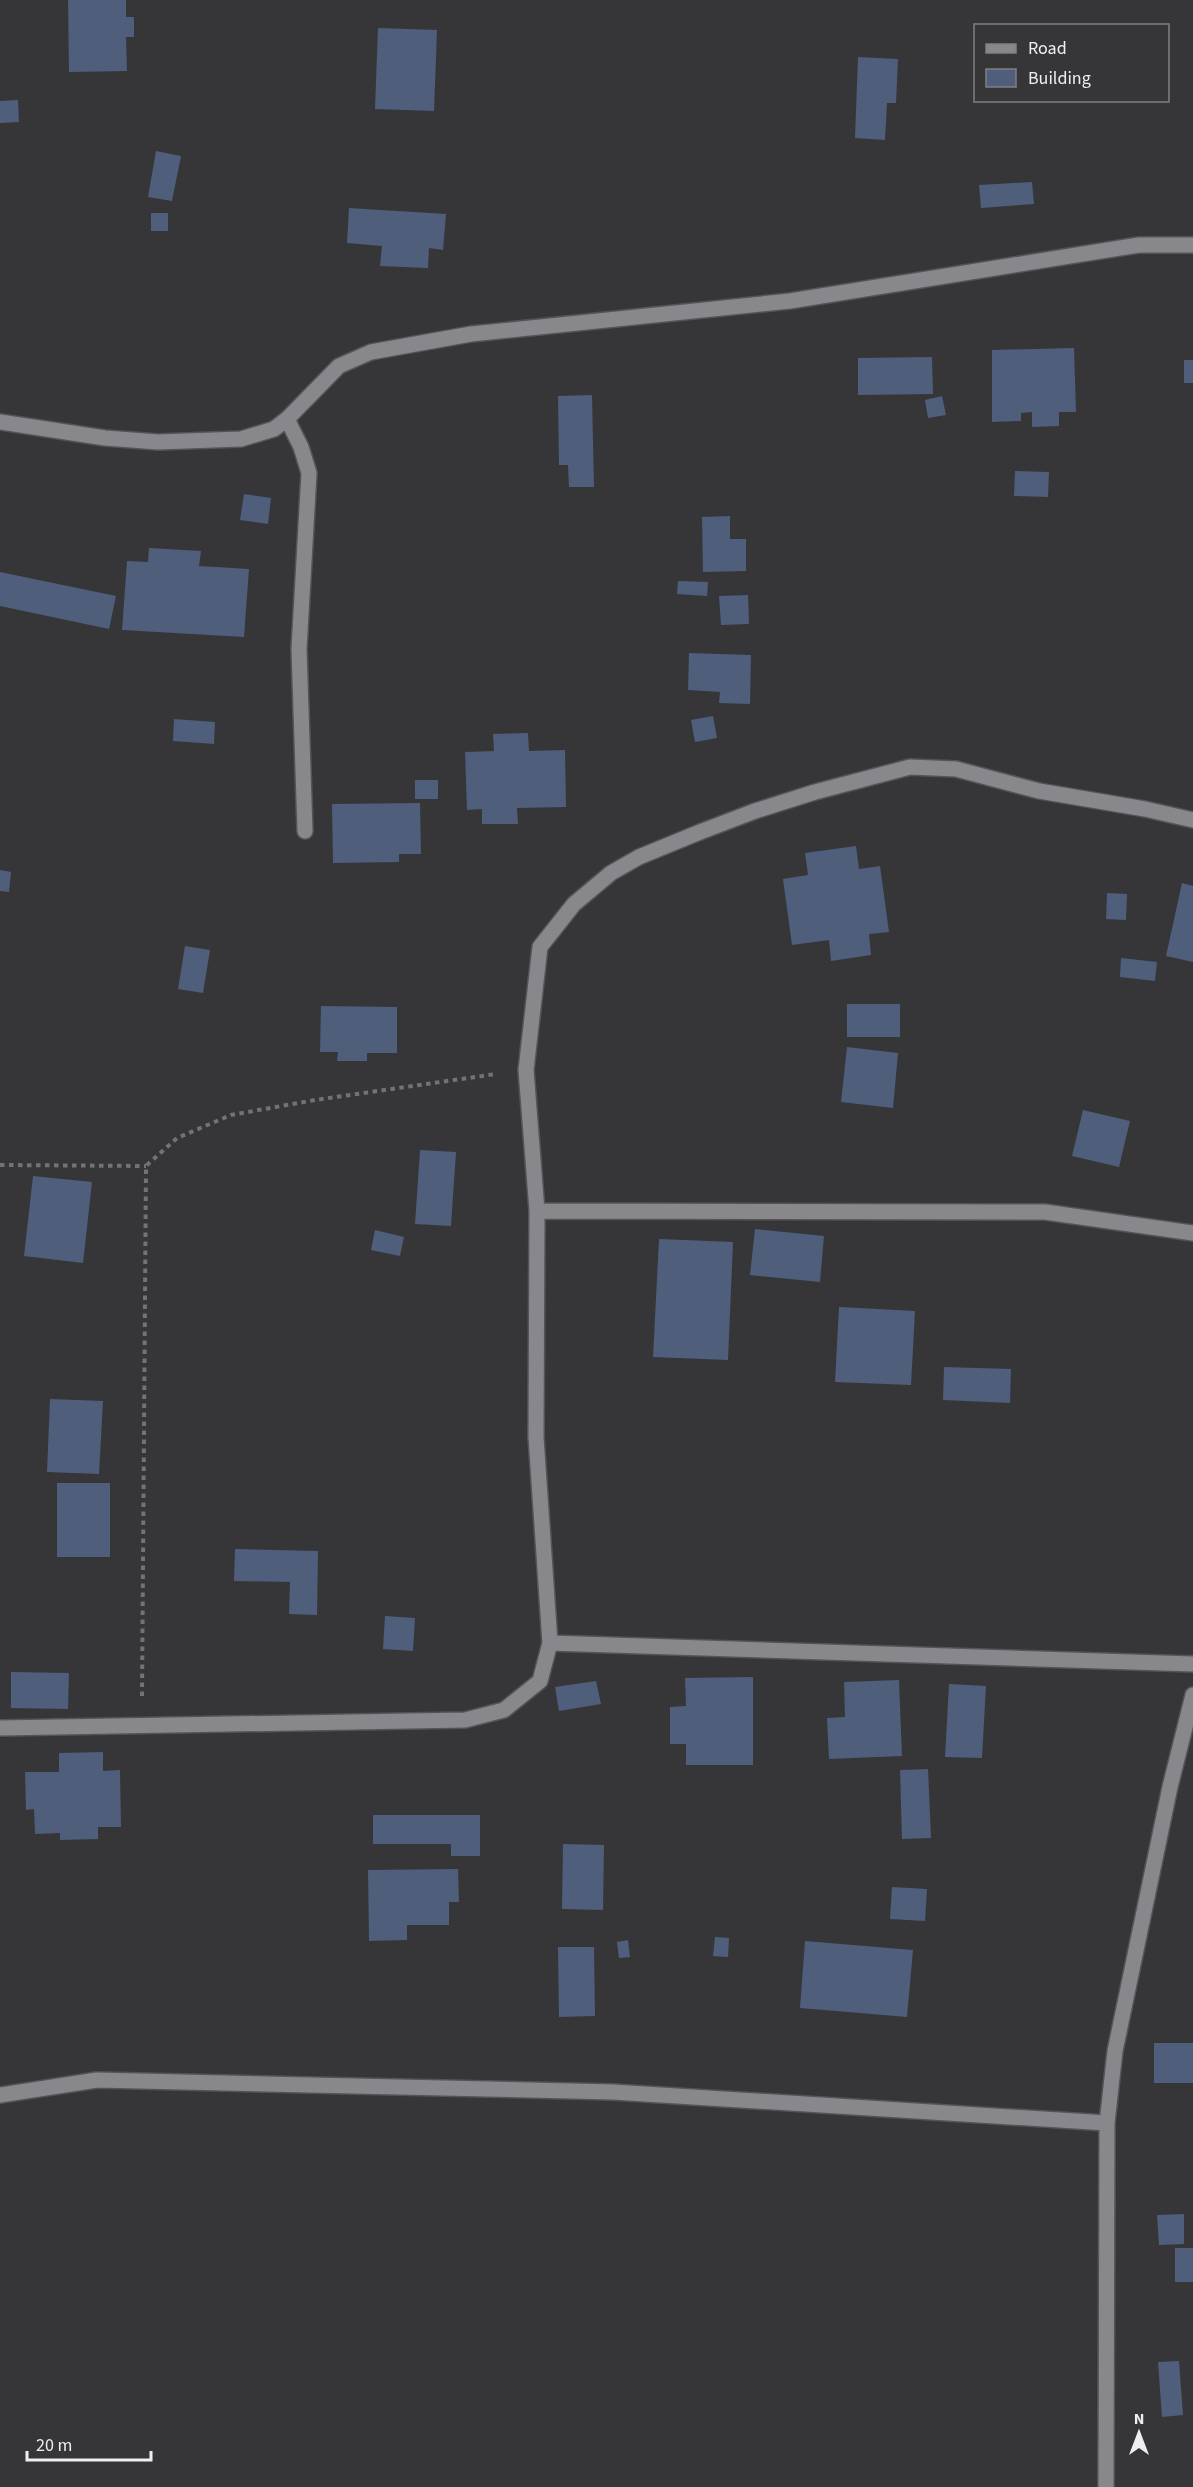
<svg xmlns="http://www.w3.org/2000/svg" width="1193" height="2487" viewBox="0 0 1193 2487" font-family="'Source Sans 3',sans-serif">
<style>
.building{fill:#4f5e7b}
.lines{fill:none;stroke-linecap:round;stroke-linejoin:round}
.street-casing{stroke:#545356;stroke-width:18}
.path{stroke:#737376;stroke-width:4;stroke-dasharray:4.5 4.5;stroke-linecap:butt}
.street{stroke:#88878b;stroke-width:15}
</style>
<rect width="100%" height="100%" fill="#363639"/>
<path class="building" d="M 68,0 L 126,0 L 126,17 L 134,17 L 134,37 L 126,37 L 127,71 L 69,72 Z
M 378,28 L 437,30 L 434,111 L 375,109 Z
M 858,57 L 898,59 L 896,103 L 887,103 L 885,140 L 855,138 Z
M 18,100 L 19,122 L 0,123 L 0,101 Z
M 156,151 L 181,156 L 172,201 L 148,197 Z
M 1032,182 L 1034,204 L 981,208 L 979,185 Z
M 349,208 L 446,214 L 443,250 L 429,248 L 428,268 L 380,266 L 382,246 L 347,243 Z
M 151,213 L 168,213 L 168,231 L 151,231 Z
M 1074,348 L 1076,412 L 1059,412 L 1059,426 L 1032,427 L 1032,412 L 1021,413 L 1021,421 L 992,422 L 992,350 Z
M 932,357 L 933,394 L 858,395 L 858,358 Z
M 1184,360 L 1193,360 L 1193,383 L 1184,383 Z
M 592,395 L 594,487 L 569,487 L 568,465 L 559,465 L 558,396 Z
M 942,396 L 946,415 L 928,418 L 925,400 Z
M 1015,471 L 1049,472 L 1048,497 L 1014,496 Z
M 244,494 L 271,498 L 268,524 L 240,520 Z
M 730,516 L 730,539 L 746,539 L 746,571 L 703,572 L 702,517 Z
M 149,548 L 201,551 L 199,566 L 249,569 L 244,637 L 122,630 L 127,561 L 148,562 Z
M 0,572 L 116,596 L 109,629 L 0,606 Z
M 678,581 L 708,582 L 707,596 L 677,594 Z
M 748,595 L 749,624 L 721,625 L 719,596 Z
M 689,653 L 751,655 L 750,704 L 719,703 L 720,692 L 688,690 Z
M 713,716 L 717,738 L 695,742 L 691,720 Z
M 174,719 L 215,722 L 214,744 L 173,741 Z
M 528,733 L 529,751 L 565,750 L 566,807 L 517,808 L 518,824 L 482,824 L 482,809 L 467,810 L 465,752 L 494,751 L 493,734 Z
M 415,780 L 438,780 L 438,799 L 415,799 Z
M 420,803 L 421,854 L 399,854 L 399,862 L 333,863 L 332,804 Z
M 856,846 L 859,869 L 880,866 L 889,932 L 869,934 L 871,955 L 831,961 L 829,940 L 792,945 L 783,879 L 808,875 L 805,853 Z
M 0,870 L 11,872 L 9,892 L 0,891 Z
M 1182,883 L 1193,886 L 1193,962 L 1166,956 Z
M 1107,893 L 1127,894 L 1126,920 L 1106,919 Z
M 185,946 L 210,950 L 203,993 L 178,989 Z
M 1121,958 L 1157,962 L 1155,981 L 1120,977 Z
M 847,1004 L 900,1004 L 900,1037 L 847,1037 Z
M 321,1006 L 397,1007 L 397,1053 L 367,1053 L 367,1061 L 337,1061 L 338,1052 L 320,1052 Z
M 847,1047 L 898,1053 L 893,1108 L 841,1102 Z
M 1083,1110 L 1130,1121 L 1119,1167 L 1072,1156 Z
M 420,1150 L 456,1152 L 451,1226 L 415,1224 Z
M 33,1176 L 92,1182 L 83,1263 L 24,1256 Z
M 755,1229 L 824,1236 L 820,1282 L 750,1275 Z
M 375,1230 L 404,1237 L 400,1256 L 371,1250 Z
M 659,1239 L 733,1242 L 728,1360 L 653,1357 Z
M 839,1307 L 915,1311 L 911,1385 L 835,1382 Z
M 944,1367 L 1011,1369 L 1010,1403 L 943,1400 Z
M 50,1399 L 103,1401 L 99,1474 L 47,1472 Z
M 57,1483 L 110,1483 L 110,1557 L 57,1557 Z
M 235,1549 L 318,1551 L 317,1615 L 289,1614 L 290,1582 L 234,1581 Z
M 385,1616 L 415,1618 L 413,1651 L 383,1649 Z
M 11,1672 L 69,1673 L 68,1709 L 11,1708 Z
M 753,1677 L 753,1765 L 686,1765 L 686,1744 L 670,1744 L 670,1707 L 686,1706 L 685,1678 Z
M 899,1680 L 902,1756 L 829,1759 L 827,1718 L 845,1717 L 844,1682 Z
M 596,1681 L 601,1704 L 559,1711 L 555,1687 Z
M 949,1684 L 986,1686 L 982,1758 L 945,1757 Z
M 103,1752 L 103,1771 L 120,1770 L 121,1827 L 98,1827 L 98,1839 L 60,1840 L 60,1833 L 35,1834 L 34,1809 L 26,1810 L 25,1772 L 59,1772 L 59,1753 Z
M 928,1769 L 931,1838 L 902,1839 L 900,1770 Z
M 373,1815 L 480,1815 L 480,1856 L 451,1856 L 451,1844 L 373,1844 Z
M 563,1844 L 604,1845 L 603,1910 L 562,1909 Z
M 458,1869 L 459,1902 L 449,1902 L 449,1925 L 407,1925 L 407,1940 L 369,1941 L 368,1870 Z
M 892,1887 L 927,1889 L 925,1921 L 890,1919 Z
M 715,1937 L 729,1938 L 728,1957 L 713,1956 Z
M 628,1940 L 630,1957 L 619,1958 L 617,1942 Z
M 805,1941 L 913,1950 L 907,2017 L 800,2008 Z
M 558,1947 L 594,1947 L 595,2016 L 559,2017 Z
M 1154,2043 L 1193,2043 L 1193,2083 L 1154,2083 Z
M 1184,2214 L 1184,2244 L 1159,2245 L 1157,2215 Z
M 1175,2248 L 1193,2248 L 1193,2282 L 1175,2282 Z
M 1179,2361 L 1183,2415 L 1162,2417 L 1158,2362 Z"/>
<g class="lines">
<defs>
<path id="street" d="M 287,419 L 301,447 L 309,473 L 299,649 L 305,831
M 0,422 L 105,438 L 158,442 L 241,439 L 274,429 L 287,419 L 339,366 L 371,352 L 471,334 L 790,301 L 1139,245 L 1193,245
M 537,1211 L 1045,1212 L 1193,1233
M 550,1643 L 536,1437 L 537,1211 L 526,1070 L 540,947 L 574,904 L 611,873 L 639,857 L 700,832 L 755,811 L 815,792 L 910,767 L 956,769 L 1039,791 L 1145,809 L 1193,820
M 0,1728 L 465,1720 L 504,1710 L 540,1681 L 550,1643 L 1193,1664
M 0,2095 L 97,2080 L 613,2092 L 1107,2123
M 1106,2487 L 1107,2123 L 1115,2051 L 1170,1787 L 1193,1695"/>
</defs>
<use href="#street" class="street-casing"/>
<path class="path" d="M 0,1165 L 146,1166
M 142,1696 L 146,1166 L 177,1138 L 231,1115 L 315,1100 L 496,1074"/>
<use href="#street" class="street"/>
</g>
<rect x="974" y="24" width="195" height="78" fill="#363639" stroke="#808083" stroke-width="1.5"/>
<rect x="986" y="44" width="30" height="9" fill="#88878b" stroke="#808083" stroke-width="1.5"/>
<text x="1028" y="54" font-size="18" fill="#efeef1">Road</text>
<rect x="986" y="69" width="30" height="18" fill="#4f5e7b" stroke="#808083" stroke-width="1.5"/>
<text x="1028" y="84" font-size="18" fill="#efeef1">Building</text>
<g transform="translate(1139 2433)" stroke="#363639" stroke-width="4.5" paint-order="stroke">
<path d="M0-4.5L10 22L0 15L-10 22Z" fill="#efeef1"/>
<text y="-9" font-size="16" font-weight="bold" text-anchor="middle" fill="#efeef1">N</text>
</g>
<path d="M27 2451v9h124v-9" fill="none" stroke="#efeef1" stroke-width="3"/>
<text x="36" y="2451" font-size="18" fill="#efeef1" stroke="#363639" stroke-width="4.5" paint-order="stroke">20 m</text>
</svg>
